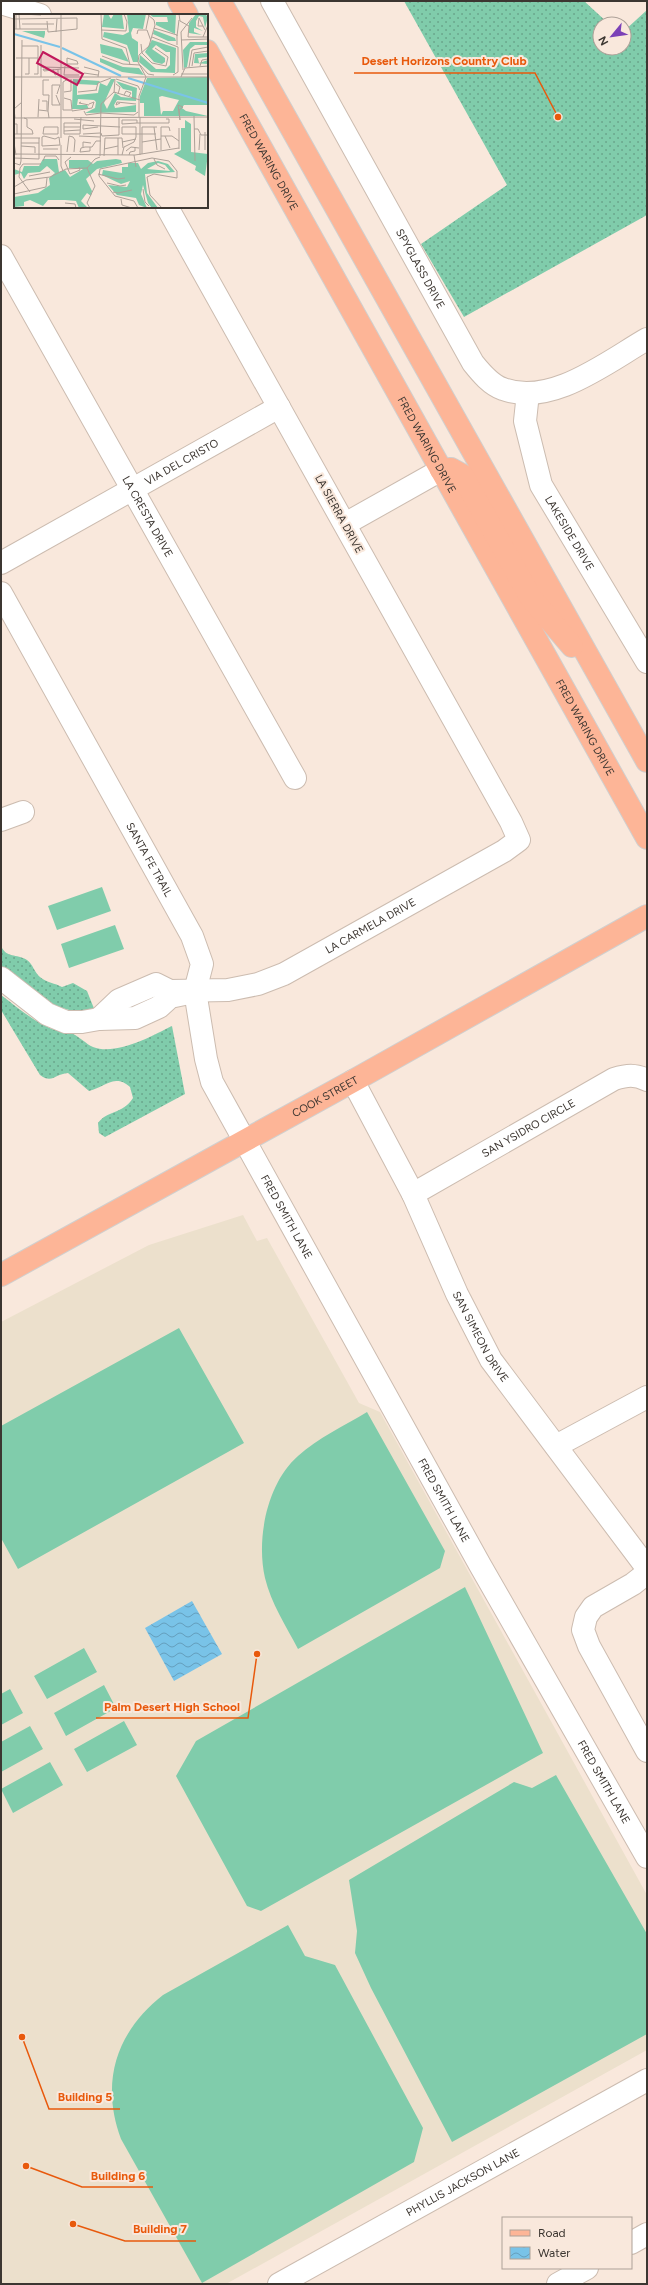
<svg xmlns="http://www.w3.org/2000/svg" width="648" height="2285" viewBox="0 0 648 2285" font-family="Figtree,sans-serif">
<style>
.education{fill:#ece0cc}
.grass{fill:url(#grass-dots)}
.pitch{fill:#80ccab}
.water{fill:url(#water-waves)}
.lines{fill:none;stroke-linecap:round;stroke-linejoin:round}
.minor-casing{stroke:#ccbcb0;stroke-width:24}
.major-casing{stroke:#d0cfce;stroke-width:24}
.minor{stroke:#fff;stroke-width:22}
.major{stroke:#fdb597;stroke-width:22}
.labels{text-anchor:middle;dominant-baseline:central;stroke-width:4;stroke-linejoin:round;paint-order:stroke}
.street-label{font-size:11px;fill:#3c3631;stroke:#f9e8dc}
.inset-river{fill:none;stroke:#79c3e8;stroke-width:2}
.inset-road{fill:none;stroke:#ada198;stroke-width:1}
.view{fill:#c2185b;fill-opacity:0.15;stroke:#c2185b;stroke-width:2}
.inset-edge{fill:none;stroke:#3c3631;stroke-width:2}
.leader{fill:none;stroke:#e8590c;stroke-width:1.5}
.callout-dot{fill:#e8590c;stroke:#f9e8dc;stroke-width:1.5}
.callout-label{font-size:12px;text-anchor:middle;font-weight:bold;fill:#e8590c;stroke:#f9e8dc;stroke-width:4;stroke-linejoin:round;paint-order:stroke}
</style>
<defs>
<pattern id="grass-dots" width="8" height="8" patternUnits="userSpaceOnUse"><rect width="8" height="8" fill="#80ccab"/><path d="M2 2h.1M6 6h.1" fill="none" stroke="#6aa68c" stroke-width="1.8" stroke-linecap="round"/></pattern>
<pattern id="water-waves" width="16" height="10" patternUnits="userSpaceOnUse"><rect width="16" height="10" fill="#79c3e8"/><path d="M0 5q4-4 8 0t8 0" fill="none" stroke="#649fbd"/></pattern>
</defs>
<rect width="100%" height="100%" fill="#f9e8dc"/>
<path class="education" d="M 243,1215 L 257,1241 L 267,1238 L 359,1403 L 380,1412 L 647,1895 L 647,2050 L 226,2284 L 1,2284 L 1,1322 L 149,1245 Z"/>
<path class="grass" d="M 404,1 L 584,1 L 609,24 L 600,24 L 600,48 L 624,48 L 624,31 L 647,10 L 647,215 L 464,317 L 421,244 L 507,185 Z
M 1,946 C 7,959 16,953 27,960 C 33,964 34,972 40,977 C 47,983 55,983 62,987 L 73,983 L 87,991 L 95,1011 C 58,1017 29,989 1,969 Z
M 1,995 C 17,1007 33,1021 52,1029 C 59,1031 67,1031 73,1034 C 80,1037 86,1044 93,1047 C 116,1056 152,1036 172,1026 L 185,1094 L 105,1137 L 99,1133 L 98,1123 C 106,1111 123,1114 133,1098 L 130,1087 C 115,1073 105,1087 89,1091 L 68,1073 C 55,1074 52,1084 40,1075 L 1,1010 Z"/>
<path class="pitch" d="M 102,887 L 111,911 L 57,930 L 48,906 Z
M 115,925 L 124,949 L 69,968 L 61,944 Z
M 179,1328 L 244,1443 L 18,1569 L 1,1538 L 1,1426 Z
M 367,1412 L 445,1551 L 440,1568 L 298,1649 C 286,1626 271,1603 265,1578 C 256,1539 267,1483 298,1456 C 318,1438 344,1426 367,1412 Z
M 465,1587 L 543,1753 L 261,1911 L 247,1906 L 176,1776 L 196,1741 Z
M 84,1648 L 97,1672 L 47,1699 L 34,1676 Z
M 104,1685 L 116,1708 L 66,1736 L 54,1713 Z
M 10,1689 L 23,1713 L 1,1725 L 1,1694 Z
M 124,1721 L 137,1745 L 87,1772 L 74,1749 Z
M 30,1726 L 43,1749 L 1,1772 L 1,1742 Z
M 50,1762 L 63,1785 L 13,1813 L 1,1789 Z
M 556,1775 L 647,1934 L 647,2034 L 452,2142 L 371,1988 L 355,1953 L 357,1931 L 349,1880 L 514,1782 L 532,1788 Z
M 288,1925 L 305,1956 L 335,1965 L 423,2128 L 414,2162 L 202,2283 L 121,2139 C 100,2082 116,2032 163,1995 Z"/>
<path class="water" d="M 192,1601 L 222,1654 L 174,1681 L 145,1628 Z"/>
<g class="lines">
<defs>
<g id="minor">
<path id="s1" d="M 272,1 L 473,363 C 481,373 491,385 503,389 C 551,407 607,362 647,339"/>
<path d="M 1,3 L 40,15"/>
<path id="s2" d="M 1,256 L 295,778"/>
<path id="s3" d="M 528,393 L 525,421 L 541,485 L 647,662"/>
<path d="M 345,524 L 441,470"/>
<path id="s4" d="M 1,563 L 279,407"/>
<path id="s5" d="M 1,593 L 192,936 L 202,964 L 195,991 L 206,1059 L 212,1082 L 480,1565 L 647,1857"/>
<path d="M 1,820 L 23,812"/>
<path d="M 1,978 L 47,1014 L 66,1022 L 82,1022 L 99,1019 L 135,1018 L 159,1007 L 170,997 L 189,993"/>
<path id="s6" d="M 99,1019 L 119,1000 L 156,984 L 170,991 L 228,990 L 258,984 L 284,974 L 504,851 L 519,840 L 511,822 L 167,207"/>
<path id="s7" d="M 353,1081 L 413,1194 L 457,1294 L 491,1360 L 647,1568"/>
<path id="s8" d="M 413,1194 L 614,1079 C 627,1075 635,1074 647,1080"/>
<path d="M 556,1446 L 647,1397"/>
<path d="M 647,1573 L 633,1584 L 593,1607 L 586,1617 L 583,1630 L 589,1646 L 647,1751"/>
<path d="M 631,2243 L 647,2234"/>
<path id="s9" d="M 279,2284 L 647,2080"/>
<path d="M 558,2284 L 587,2268"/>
</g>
<g id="major">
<path d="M 179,1 L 187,15"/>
<path d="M 220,1 L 647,761"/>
<path id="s10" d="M 207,51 L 647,838"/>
<path d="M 441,470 L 451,469 L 462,475 L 531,598 L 572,646"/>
<path id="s11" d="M 1,1275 L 353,1081 L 647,916"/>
</g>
</defs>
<use href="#minor" class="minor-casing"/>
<use href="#major" class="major-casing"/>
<use href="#minor" class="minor"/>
<use href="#major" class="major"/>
</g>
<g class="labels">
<g class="street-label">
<text stroke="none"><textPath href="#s10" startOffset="127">FRED WARING DRIVE</textPath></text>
<text stroke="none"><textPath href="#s1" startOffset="306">SPYGLASS DRIVE</textPath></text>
<text stroke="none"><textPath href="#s10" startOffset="451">FRED WARING DRIVE</textPath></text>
<text stroke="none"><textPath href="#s4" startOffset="207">VIA DEL CRISTO</textPath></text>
<text transform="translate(339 514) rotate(61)">LA SIERRA DRIVE</text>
<text stroke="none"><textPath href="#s2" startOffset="299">LA CRESTA DRIVE</textPath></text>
<text stroke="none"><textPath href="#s3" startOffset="150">LAKESIDE DRIVE</textPath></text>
<text stroke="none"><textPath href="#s10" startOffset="775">FRED WARING DRIVE</textPath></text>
<text stroke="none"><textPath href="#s5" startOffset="305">SANTA FE TRAIL</textPath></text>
<text stroke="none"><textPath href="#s6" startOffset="299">LA CARMELA DRIVE</textPath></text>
<text stroke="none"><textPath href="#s11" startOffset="370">COOK STREET</textPath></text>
<text stroke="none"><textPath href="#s8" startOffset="133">SAN YSIDRO CIRCLE</textPath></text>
<text stroke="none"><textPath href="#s5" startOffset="697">FRED SMITH LANE</textPath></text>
<text stroke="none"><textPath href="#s7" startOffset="286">SAN SIMEON DRIVE</textPath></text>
<text stroke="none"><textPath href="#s5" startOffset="1021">FRED SMITH LANE</textPath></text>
<text stroke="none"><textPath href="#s5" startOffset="1345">FRED SMITH LANE</textPath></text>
<text stroke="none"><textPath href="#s9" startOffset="210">PHYLLIS JACKSON LANE</textPath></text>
</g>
</g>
<g transform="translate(14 14)">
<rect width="194" height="194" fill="#f9e8dc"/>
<path d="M 90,0 L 94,0 L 97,5 L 100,0 L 108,0 L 110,15 L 88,13 ZM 113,0 L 132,0 L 129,15 L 119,14 L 117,19 L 118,24 L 124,28 L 124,48 L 119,48 L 113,31 L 89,23 L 90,18 L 109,21 L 115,18 ZM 135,0 L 162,0 L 161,20 L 142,11 L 142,8 L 154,8 L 153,3 L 139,3 ZM 182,0 L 192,1 L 194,3 L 191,14 L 189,3 L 185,2 L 182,7 L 182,13 L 189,17 L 180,14 L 180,18 L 188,21 L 175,19 L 175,9 ZM 140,16 L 161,24 L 162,27 L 154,27 L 139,20 ZM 8,17 L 31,17 L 31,20 L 30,24 ZM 138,26 L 162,34 L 161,59 L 137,58 L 125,48 L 126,41 L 142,55 L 152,55 L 156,51 L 156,38 L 152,38 L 142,31 L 138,35 L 151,44 L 151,48 L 148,50 L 140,48 L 131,38 ZM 176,28 L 194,28 L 194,31 L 181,31 L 176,35 L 173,53 L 170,54 L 169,36 ZM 86,30 L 108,35 L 115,48 L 87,39 ZM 194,39 L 194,43 L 184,44 L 185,49 L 194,46 L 194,50 L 180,49 L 181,40 ZM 86,44 L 109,53 L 125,54 L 130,61 L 108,58 L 86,48 ZM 194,63 L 194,91 L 170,91 L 168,94 L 172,97 L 194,102 L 130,102 L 130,89 L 126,89 L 126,82 L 133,64 ZM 148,82 L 165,86 L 159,97 L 149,97 L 147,101 L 145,83 ZM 59,65 L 86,67 L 83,71 L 63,70 L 63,81 L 84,79 L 86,69 L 93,72 L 97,65 L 101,65 L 90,89 L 93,95 L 101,79 L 107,83 L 118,84 L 118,77 L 109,75 L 102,67 L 123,74 L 122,87 L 103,86 L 100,91 L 101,94 L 122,91 L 122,98 L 71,99 L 81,94 L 82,88 L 80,86 L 64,85 L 63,91 L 73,91 L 75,95 L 58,95 ZM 171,106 L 177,110 L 177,138 L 194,140 L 191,162 L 181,156 L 182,152 L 160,140 L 167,136 L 167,114 L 171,114 ZM 29,145 L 43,145 L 45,158 L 51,156 L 56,163 L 69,155 L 55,154 L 55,146 L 74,146 L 79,150 L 83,147 L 102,145 L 107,146 L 108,149 L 83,155 L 72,165 L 78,177 L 77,182 L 73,179 L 67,187 L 74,194 L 65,194 L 62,187 L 51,186 L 34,186 L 29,192 L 16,186 L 10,188 L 10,192 L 0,193 L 0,183 L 24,179 L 36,171 L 35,164 L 41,159 L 33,152 L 26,158 L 14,159 L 10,165 L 7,159 L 0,161 L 0,155 L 8,158 L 10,152 L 25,152 ZM 144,147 L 154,150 L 161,158 L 131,160 L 133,179 L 144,194 L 138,194 L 134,189 L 129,171 L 127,180 L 133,194 L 125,191 L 122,184 L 103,181 L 94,171 L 113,173 L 116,167 L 107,170 L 88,161 L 89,156 L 108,159 L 108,153 L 114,153 L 114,149 L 124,149 L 127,155 L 134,149 ZM 144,149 L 151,151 L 156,157 L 133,155 Z" fill="#80ccab" fill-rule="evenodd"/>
<path class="inset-river" d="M 0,20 L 46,33M 48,34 L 107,62M 114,64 L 194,89"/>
<path class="inset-road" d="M 2,0 L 2,15M 5,0 L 6,15M 8,0 L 27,1M 87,0 L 88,25 L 112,34 L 116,51M 165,0 L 166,7 L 175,12 L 174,23 L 194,23M 185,4 L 191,16M 185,4 L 184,12 L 189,12M 0,5 L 63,4 L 63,15 L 34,18 L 33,7M 8,10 L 40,10M 140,14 L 163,21 L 163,31M 0,15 L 33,15M 132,15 L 135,1M 87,16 L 112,17 L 113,8 L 110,0M 42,18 L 43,5M 123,20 L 124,16 L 133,16 L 137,27M 163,22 L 165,6M 138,23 L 164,33 L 164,58 L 159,61M 189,23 L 194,11M 167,26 L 194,25M 127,30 L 128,39 L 138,49 L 152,52 L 154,43 L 141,34M 8,32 L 24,32 L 24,46M 88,42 L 109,50 L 126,51 L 134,60 L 140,61M 2,44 L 24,44M 53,44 L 63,47 L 64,50 L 53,50 ZM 51,52 L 50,61 L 65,61M 178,52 L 180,39 L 194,37M 186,52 L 188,46 L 194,45M 27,53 L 65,54M 70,53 L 85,57 L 84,63M 175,53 L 178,36 L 194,33M 39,55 L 41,61 L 44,60 L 44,55M 36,56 L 29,55 L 30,57 L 47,55M 169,56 L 167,18 L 178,4M 70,59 L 84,61M 11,60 L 15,60 L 15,44M 20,60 L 24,60 L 24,45M 167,60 L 194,60M 0,63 L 194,63M 27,63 L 27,31M 132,63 L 124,48 L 125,41 L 135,32 L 141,11 L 140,6 L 133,0M 167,63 L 171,54 L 194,52M 54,65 L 49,68 L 49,96 L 57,96M 102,65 L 124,72 L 126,76M 102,70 L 106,73 L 104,80M 82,76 L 84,69 L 97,64M 50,78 L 57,77 L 57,65M 64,78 L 83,76M 100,79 L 101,65M 42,81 L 46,91 L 38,91 L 38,71 L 46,71 L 43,80M 110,81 L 112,77 L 117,79 L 115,82M 50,84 L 57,86 L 58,97 L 78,94 L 80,88 L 75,90M 28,87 L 33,87 L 33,96M 67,88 L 65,89 L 75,91M 106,89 L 102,91 L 103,88 L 122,90M 164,91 L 169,93 L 165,96 L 166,106 ZM 25,96 L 34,97 L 35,104M 34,97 L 35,81 L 29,81 L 29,66 L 35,66M 70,97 L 72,101 L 87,99 L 120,101 L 124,98M 180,102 L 181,147M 24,103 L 25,85M 125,103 L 125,82 L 132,63M 126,103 L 126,141M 0,104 L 194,103M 1,104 L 0,95 L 8,88M 47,104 L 47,124M 47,104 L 47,0M 60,105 L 80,107M 108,106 L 123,106 L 123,109 L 108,110 ZM 66,109 L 50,109 L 50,120 L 66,120 L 67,103M 123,109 L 155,109 L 155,105 L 152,105M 0,110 L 3,110 L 3,120M 44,113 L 44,120 L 29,120 L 30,113 ZM 50,113 L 66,113M 69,113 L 69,111 L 106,113M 69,113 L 69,115 L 84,113M 140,113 L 143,136M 165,114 L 165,135M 180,115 L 184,115 L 187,121 L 194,121M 50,117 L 66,116M 191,118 L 191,136M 87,119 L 88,122 L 105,121 L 105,103M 0,120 L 19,120 L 18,116 L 13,113 L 13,105 L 10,104M 69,120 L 86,119M 30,122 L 41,125 L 45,123 L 46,131 L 28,132 L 28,123 ZM 65,122 L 86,123M 147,122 L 158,122 L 165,127M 151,122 L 156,134M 0,124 L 26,124M 108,128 L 122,125M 128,128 L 147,125M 0,129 L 2,141M 7,129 L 25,129M 47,131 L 47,152 L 49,157M 7,132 L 21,133 L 21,139M 69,133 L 69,128 L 77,129M 76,133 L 76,137 L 66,138 L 67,134 L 71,133 L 78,133 L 82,127 L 87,127M 29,135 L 44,135M 90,135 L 104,132M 147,136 L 147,113 L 155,113 L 156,117M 185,136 L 186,120M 112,137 L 117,133 L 125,134M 53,138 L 55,122 L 59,123 L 61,126 L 60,138M 0,140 L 121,141 L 165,134M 128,140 L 128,113 L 143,113M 104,141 L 104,124M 108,141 L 110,133 L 120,128 L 122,123 L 122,113 L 108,113 L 108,120 L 142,120M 115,141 L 116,138 L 121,137 L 121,133M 120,141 L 122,153M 86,142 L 87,90 L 100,78 L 126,86M 90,142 L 91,124 L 108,124 L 109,134M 57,143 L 51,148 L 56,160 L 66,156 L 65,153M 0,144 L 25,145 L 25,124M 140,145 L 143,151 L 151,155M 29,147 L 31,142 L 42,142 L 45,146M 0,149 L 6,151 L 7,147 L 8,26M 73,154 L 81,145 L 86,143M 84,160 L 104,165 L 111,164M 15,162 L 36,158M 93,169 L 106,172 L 112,171M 0,173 L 12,166 L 36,163 L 52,155 L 73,154 L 81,172 L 73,189 L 76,194M 129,175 L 131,188 L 135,192M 16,178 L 5,163 L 6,154 L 9,150 L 27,150M 99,178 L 104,179 L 118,176M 0,180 L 32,173 L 33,164M 107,185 L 108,191 L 118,194M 51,189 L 61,190 L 62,194M 124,194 L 120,187 L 101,182 L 85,162 L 86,155 L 138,144 L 155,147 L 163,157 L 163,164 L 140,160 L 133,163 L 136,181 L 148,194"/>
<path class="view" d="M 29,38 L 69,60 L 63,71 L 23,49 Z"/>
<rect width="194" height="194" class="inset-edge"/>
</g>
<path class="leader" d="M558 117L535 73H354M257 1654L248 1718H96M22 2037L49 2109H120M26 2166L82 2187H153M73 2224L125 2241H196"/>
<g class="callout-dot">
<circle cx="558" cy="117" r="4"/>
<circle cx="257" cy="1654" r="4"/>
<circle cx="22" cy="2037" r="4"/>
<circle cx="26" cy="2166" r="4"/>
<circle cx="73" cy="2224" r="4"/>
</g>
<g class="callout-label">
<text x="444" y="65">Desert Horizons Country Club</text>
<text x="172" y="1711">Palm Desert High School</text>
<text x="85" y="2101">Building 5</text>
<text x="118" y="2180">Building 6</text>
<text x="160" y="2233">Building 7</text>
</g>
<rect width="648" height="2285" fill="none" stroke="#3c3631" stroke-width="4"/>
<rect x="502" y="2217" width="130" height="52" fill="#f9e8dc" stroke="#ada198"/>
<rect x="510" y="2230" width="20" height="6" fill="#fdb597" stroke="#ada198"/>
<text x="538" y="2237" font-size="12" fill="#3c3631">Road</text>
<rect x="510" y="2247" width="20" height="12" fill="url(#water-waves)" stroke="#ada198"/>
<text x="538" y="2257" font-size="12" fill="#3c3631">Water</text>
<g transform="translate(612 36) rotate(241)"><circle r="19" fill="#f9e8dc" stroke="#ada198"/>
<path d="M0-3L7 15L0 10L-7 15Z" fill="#7b41b7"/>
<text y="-6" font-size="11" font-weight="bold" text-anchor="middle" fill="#3c3631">N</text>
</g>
</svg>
